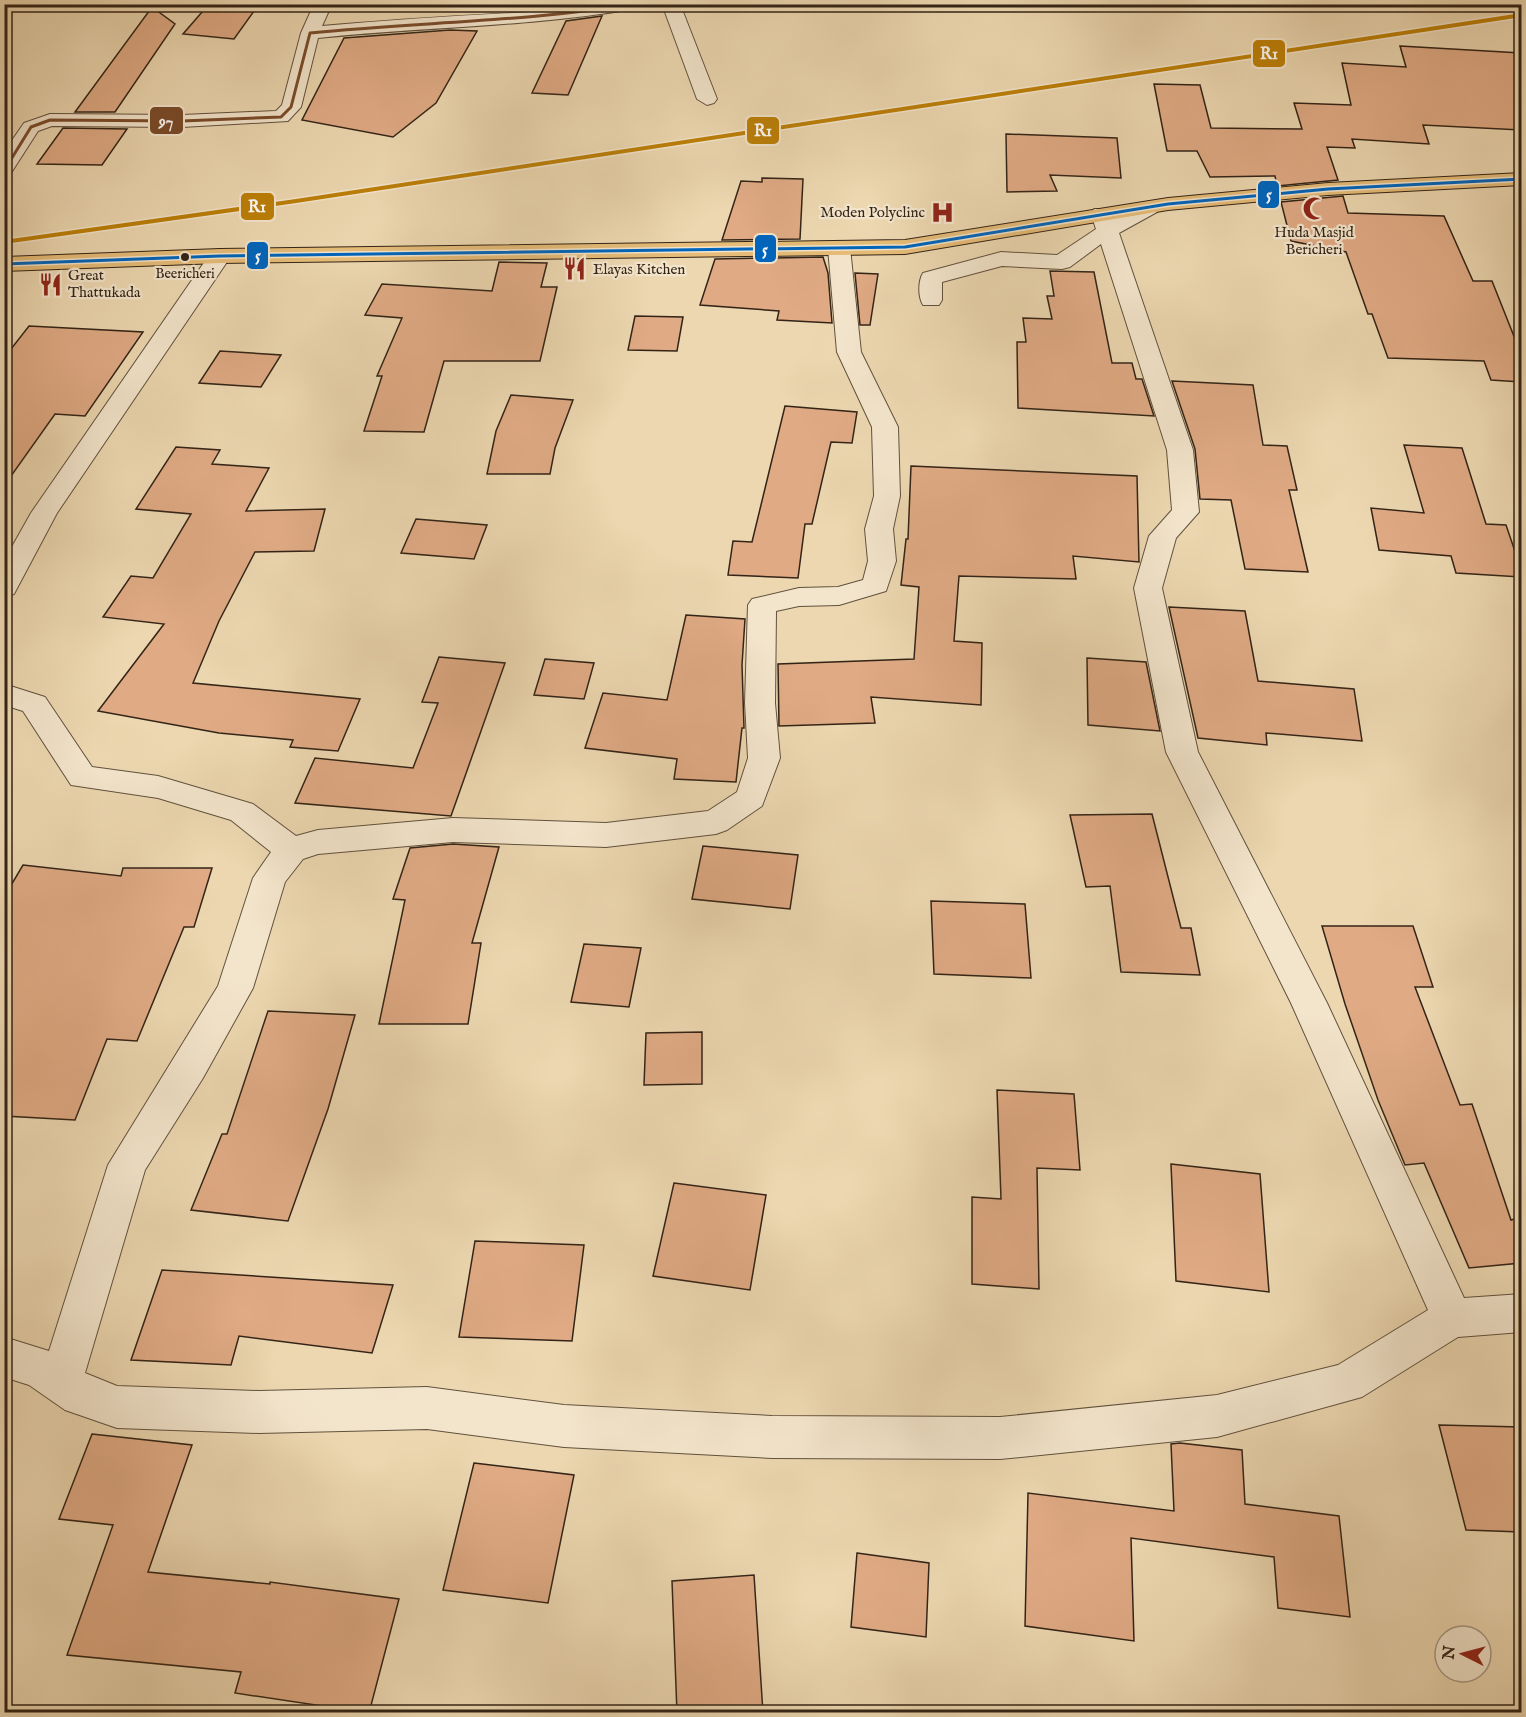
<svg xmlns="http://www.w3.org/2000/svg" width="1526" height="1717" viewBox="0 0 1526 1717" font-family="'IM FELL English',serif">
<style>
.building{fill:#dfaa84;stroke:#332417;stroke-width:1.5}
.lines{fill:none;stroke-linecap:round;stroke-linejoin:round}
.minor-casing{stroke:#61513d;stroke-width:2}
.major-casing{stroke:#332417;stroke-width:2}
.minor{fill:#f3e5cc;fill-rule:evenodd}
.major{fill:#e6bc78;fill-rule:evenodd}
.bus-1-casing{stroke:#f3e5cc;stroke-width:6}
.bus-2-casing{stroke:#f3e5cc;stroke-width:6}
.bus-1{stroke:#0065bd;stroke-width:3}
.bus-2{stroke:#7a4b2a;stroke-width:3}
.rail-1-casing{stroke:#f3e5cc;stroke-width:7}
.rail-1{stroke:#bc7f07;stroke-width:4}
.bus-dot{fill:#332417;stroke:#f3e5cc;stroke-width:2}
.labels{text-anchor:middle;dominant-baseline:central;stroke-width:4.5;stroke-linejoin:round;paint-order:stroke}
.far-bus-label{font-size:14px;fill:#332417;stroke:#f3e5cc}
.far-poi-label{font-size:15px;fill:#332417;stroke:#f3e5cc;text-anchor:start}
.line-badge{stroke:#f3e5cc;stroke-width:2}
.badge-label{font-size:16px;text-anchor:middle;font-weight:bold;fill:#fff}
</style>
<rect width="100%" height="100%" fill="#ecd7b0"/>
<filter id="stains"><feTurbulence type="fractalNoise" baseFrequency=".00333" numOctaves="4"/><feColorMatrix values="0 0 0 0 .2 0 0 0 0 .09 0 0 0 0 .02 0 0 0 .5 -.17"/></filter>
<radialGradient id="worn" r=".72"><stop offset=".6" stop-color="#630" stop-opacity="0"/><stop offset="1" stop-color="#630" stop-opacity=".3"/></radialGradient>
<path class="building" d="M 209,4 L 259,4 L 234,39 L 183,34 Z
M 152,7 L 175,24 L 115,112 L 75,112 Z
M 602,16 L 568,95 L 532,93 L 566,21 Z
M 450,30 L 477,31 L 436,103 L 393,137 L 302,120 L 344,38 Z
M 1400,46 L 1521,53 L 1521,130 L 1423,125 L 1429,144 L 1352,139 L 1355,148 L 1327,147 L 1338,180 L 1277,186 L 1275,176 L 1210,177 L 1197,151 L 1167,151 L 1154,84 L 1200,85 L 1211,128 L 1302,129 L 1294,103 L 1351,105 L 1342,63 L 1406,67 Z
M 63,128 L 127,129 L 102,165 L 37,164 Z
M 1006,134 L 1117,138 L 1121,178 L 1050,175 L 1057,191 L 1007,192 Z
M 762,178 L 803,179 L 800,239 L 722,240 L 741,181 L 762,182 Z
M 1343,196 L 1348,213 L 1444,216 L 1473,281 L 1492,281 L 1521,354 L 1521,382 L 1491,380 L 1484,361 L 1388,358 L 1372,314 L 1368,314 L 1346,252 L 1291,241 L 1281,202 Z
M 823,257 L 828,273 L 832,323 L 777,320 L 779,311 L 700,305 L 715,259 Z
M 499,262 L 547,263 L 541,287 L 557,287 L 540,361 L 444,361 L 424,432 L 364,431 L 382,376 L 377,376 L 402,318 L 365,315 L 382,284 L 492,291 Z
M 1050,271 L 1094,272 L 1112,363 L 1132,363 L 1136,379 L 1142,379 L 1154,416 L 1018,408 L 1017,342 L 1026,342 L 1023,318 L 1052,319 L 1047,296 L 1054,296 Z
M 855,273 L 878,274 L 870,325 L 860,325 Z
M 635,316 L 683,317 L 677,351 L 628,350 Z
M 29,326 L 143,332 L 85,416 L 55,414 L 4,486 L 4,358 Z
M 220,351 L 281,355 L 261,387 L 199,383 Z
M 1172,381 L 1253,385 L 1263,445 L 1287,446 L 1297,490 L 1289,490 L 1308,572 L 1245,569 L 1231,500 L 1200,499 L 1195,449 Z
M 511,395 L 573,400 L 555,448 L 550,474 L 487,474 L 496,431 Z
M 785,406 L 857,412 L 852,443 L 831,442 L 812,524 L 805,524 L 798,578 L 728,575 L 733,541 L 752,542 Z
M 1404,445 L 1462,448 L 1486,524 L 1506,525 L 1521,569 L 1521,577 L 1456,573 L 1451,556 L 1379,550 L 1371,508 L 1424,513 Z
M 176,447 L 220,450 L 212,464 L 269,468 L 246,511 L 325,509 L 314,551 L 255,552 L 219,621 L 193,683 L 360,699 L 338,751 L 290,747 L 293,740 L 219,733 L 98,711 L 164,624 L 103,617 L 131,576 L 153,578 L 191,514 L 136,509 Z
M 911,466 L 1137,476 L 1139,562 L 1073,556 L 1076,579 L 959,576 L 954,641 L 982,643 L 981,705 L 871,697 L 875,723 L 779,726 L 778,664 L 914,659 L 919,587 L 901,585 L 906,539 L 908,539 Z
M 416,519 L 487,525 L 474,559 L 401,553 Z
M 1169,607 L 1245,611 L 1258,681 L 1354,689 L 1362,741 L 1266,733 L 1267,745 L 1198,738 Z
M 686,615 L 745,619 L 742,665 L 744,728 L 742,728 L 736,782 L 674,779 L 677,759 L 585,748 L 603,693 L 667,700 Z
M 439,657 L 505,663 L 451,816 L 295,803 L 315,758 L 413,768 L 438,703 L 422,702 Z
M 1087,658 L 1146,662 L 1160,731 L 1088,725 Z
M 545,659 L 594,663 L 584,699 L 534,695 Z
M 1152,814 L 1181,928 L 1191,928 L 1200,975 L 1121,972 L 1110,886 L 1086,887 L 1070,815 Z
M 453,844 L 499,847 L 472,943 L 481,943 L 468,1024 L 379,1024 L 405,900 L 393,899 L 410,848 Z
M 703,846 L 798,855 L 790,909 L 692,899 Z
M 23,865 L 121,876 L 123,868 L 212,868 L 194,927 L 184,927 L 137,1041 L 107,1039 L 75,1120 L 4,1116 L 4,897 Z
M 931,901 L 1025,904 L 1031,978 L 934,974 Z
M 1322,926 L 1413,926 L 1433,987 L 1415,987 L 1460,1105 L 1472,1104 L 1511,1220 L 1521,1217 L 1521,1263 L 1469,1268 L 1424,1163 L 1405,1165 L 1378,1100 L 1345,1004 Z
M 584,944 L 641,948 L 629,1007 L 571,1002 Z
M 268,1011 L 355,1015 L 328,1109 L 288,1221 L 191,1210 L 222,1134 L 227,1134 Z
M 702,1032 L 702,1084 L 644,1085 L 646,1033 Z
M 997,1090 L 1074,1094 L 1080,1170 L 1037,1168 L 1039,1289 L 972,1284 L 972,1197 L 1001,1199 Z
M 1171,1164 L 1260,1174 L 1269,1292 L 1176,1281 Z
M 674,1183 L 766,1195 L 750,1290 L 653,1276 Z
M 475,1241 L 584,1245 L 572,1341 L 459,1337 Z
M 162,1270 L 393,1285 L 372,1353 L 239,1336 L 231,1365 L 131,1360 Z
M 1439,1425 L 1521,1427 L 1521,1532 L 1466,1530 Z
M 92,1434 L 192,1445 L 148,1572 L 270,1584 L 270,1582 L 399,1599 L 369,1713 L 235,1693 L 241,1672 L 67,1655 L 113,1525 L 59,1519 Z
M 1180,1443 L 1242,1450 L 1245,1504 L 1339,1516 L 1350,1617 L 1278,1608 L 1274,1557 L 1131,1538 L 1134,1641 L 1025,1626 L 1028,1493 L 1174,1511 L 1171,1444 Z
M 474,1463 L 574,1475 L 548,1603 L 443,1590 Z
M 857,1553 L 929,1563 L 926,1637 L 851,1627 Z
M 754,1575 L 763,1713 L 677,1713 L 672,1581 Z"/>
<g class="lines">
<defs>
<path id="minor" d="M 314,4 L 332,4 L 322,26 C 398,19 474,15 550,11 C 581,9 610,4 641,4 L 633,9 C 529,27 423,27 318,38 L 301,107 L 288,121 L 182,127 L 52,126 L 38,131 L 11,173 L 4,175 L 4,152 L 24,123 L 50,114 L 182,115 L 276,111 L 282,105 L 301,33 Z
M 662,4 L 680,4 L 717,99 L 714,103 L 707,105 L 697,99 Z
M 1149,201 L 1157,202 L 1160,207 L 1157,212 L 1119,233 L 1193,450 L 1199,512 L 1176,538 L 1162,588 L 1198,752 L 1327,1003 L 1464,1298 L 1522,1294 L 1522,1332 L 1458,1337 L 1362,1397 L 1217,1437 L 1000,1459 L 772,1458 L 564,1447 L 427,1429 L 259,1433 L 117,1428 L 65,1410 L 29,1385 L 4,1377 L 4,1337 L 49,1351 L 108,1165 L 218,986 L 253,878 L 271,852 L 231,820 L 158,798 L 71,785 L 23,711 L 4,705 L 4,684 L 45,697 L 92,767 L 158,776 L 253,804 L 296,836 L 318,830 L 453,818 L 606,823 L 708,811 L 737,792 L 748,758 L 745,703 L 748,605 L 752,599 L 799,588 L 838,587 L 863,580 L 868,561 L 865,529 L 874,496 L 872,427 L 837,352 L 828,248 L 831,243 L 847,243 L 850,248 L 861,352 L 898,427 L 900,496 L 893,529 L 896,561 L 886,591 L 839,605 L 799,606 L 776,611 L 775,703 L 780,758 L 762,806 L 727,830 L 716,834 L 606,847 L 453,842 L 318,854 L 303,859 L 285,882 L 253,988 L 203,1078 L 145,1170 L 85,1373 L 117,1386 L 259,1391 L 427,1387 L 564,1405 L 772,1416 L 1000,1417 L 1217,1395 L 1338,1365 L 1428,1310 L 1291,1003 L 1166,752 L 1134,588 L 1149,536 L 1172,510 L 1167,450 L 1101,244 L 1070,267 L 1062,269 L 1002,266 L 942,282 L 942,300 L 939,305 L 923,305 C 918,297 918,281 923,273 L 1001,252 L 1057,255 L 1096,229 L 1091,214 L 1094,209 L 1110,209 L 1114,218 Z
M 220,249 L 228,251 L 231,256 L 57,513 L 14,594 L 4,597 L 4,561 L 31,513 L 212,251 Z"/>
<path id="major" d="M 1522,173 L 1522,185 L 1328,195 L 1168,210 L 905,254 L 220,263 L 4,271 L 4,257 L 220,249 L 905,240 L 1168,198 L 1328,183 Z"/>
</defs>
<use href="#minor" class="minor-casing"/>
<use href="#major" class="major-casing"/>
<use href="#minor" class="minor"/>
<use href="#major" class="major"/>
<defs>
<path id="bus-1" d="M 4,264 L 220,256 L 905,247 L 1168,204 L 1328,189 L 1522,179"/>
<path id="bus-2" d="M 10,161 L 31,127 L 50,120 L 182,121 L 281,117 L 291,107 L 310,33 C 418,22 526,22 633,4"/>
</defs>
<use href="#bus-1" class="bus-1-casing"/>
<use href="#bus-2" class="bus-2-casing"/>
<use href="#bus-1" class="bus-1"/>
<use href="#bus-2" class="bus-2"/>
<defs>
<path id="rail-1" d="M 4,242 L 296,201 L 1522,15"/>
</defs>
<use href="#rail-1" class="rail-1-casing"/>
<use href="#rail-1" class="rail-1"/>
</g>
<defs>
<symbol id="mosque-bare" viewBox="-9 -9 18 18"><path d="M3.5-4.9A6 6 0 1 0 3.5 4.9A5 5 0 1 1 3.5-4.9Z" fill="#8f2418" stroke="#f3e5cc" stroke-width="2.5" paint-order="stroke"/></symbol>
<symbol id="hospital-bare" viewBox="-9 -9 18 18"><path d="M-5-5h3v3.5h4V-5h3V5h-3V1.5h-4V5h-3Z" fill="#8f2418" stroke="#f3e5cc" stroke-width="2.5" paint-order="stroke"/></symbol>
<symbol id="restaurant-bare" viewBox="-9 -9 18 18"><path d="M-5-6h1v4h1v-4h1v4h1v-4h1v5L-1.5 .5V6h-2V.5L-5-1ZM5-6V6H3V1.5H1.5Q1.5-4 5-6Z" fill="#8f2418" stroke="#f3e5cc" stroke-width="2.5" paint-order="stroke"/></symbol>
</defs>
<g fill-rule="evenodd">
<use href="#mosque-bare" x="1298" y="192" width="33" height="33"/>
<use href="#hospital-bare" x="926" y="196" width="33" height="33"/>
<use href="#restaurant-bare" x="558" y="252" width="33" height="33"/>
<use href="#restaurant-bare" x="34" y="268" width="33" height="33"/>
</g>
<circle class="bus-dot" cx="185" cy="257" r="5"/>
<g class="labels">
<g class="far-bus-label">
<text x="185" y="274">Beericheri</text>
</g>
<g class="far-poi-label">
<text x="925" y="212" text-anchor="end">Moden Polyclinc</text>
<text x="1314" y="232" text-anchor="middle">Huda Masjid<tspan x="1314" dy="17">Bericheri</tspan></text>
<text x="593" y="269">Elayas Kitchen</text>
<text x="68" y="275">Great<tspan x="68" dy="17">Thattukada</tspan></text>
</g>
</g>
<g class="line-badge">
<rect x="1252" y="39" width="34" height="29" rx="6" fill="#bc7f07"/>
<rect x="149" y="106" width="35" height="29" rx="6" fill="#7a4b2a"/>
<rect x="746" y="116" width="34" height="29" rx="6" fill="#bc7f07"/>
<rect x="1257" y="180" width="23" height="29" rx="6" fill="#0065bd"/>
<rect x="240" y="192" width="35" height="29" rx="6" fill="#bc7f07"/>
<rect x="754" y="234" width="23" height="29" rx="6" fill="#0065bd"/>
<rect x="246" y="241" width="23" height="29" rx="6" fill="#0065bd"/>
</g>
<g class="badge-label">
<text x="1269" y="59">R1</text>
<text x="166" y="127">97</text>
<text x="763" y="136">R1</text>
<text x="1269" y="200">5</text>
<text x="257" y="212">R1</text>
<text x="765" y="255">5</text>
<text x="258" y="261">5</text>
</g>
<rect width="1526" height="1717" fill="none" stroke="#ecd7b0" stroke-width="24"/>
<rect x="6" y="6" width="1514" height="1705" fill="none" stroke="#332417" stroke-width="3"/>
<rect x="12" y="12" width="1502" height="1693" fill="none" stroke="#332417" stroke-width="1.5"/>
<g transform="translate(1463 1654) rotate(276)"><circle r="28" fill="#f3e5cc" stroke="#a69884" stroke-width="1.5"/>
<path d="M0-4.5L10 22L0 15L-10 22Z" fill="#8f2418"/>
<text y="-9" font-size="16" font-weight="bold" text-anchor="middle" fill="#332417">N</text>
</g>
<rect width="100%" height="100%" filter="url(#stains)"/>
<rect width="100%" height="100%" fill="url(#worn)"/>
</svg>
